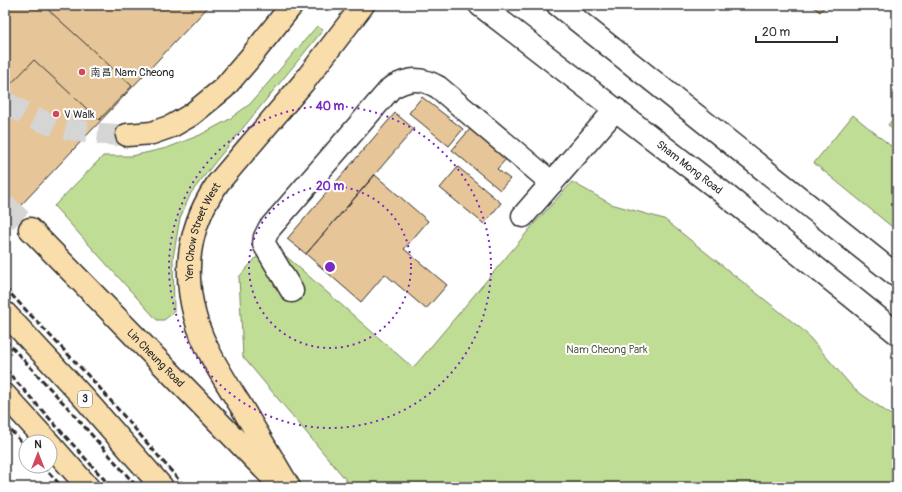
<svg xmlns="http://www.w3.org/2000/svg" width="902" height="492" viewBox="0 0 902 492" font-family="Pangolin,'LXGW WenKai TC',sans-serif">
<style>
.green{fill:#c0dd95;stroke:#768460}
.building{fill:#e6c698;stroke:#2b2b2b}
.lines{fill:none;stroke-linecap:round;stroke-linejoin:round}
.major-tunnel{stroke:#d5d5d5;stroke-width:22;stroke-dasharray:22 11;stroke-linecap:butt}
.highway-tunnel{stroke:#d5d5d5;stroke-width:22;stroke-dasharray:22 11;stroke-linecap:butt}
.minor-casing{stroke:#2b2b2b;stroke-width:25}
.major-casing{stroke:#2b2b2b;stroke-width:25}
.highway-casing{stroke:#2b2b2b;stroke-width:25}
.minor{stroke:#fff;stroke-width:22}
.major{stroke:#f9ddab;stroke-width:22}
.highway{stroke:#f9ddab;stroke-width:22}
.rail{stroke:#2b2b2b;stroke-width:3;stroke-dasharray:6 3;stroke-linecap:butt}
.ring{fill:none;stroke:#7b2cbf;stroke-width:2;stroke-dasharray:2 4}
.poi-dot{fill:#d1495b;stroke:#fff;stroke-width:1.5}
.labels{text-anchor:middle;dominant-baseline:central;stroke-width:4;stroke-linejoin:round;paint-order:stroke}
.shield{fill:#fff;stroke:#6b6b6b;stroke-width:1}
.shield-label{font-size:10px;font-weight:bold;fill:#2b2b2b}
.poi-label{font-size:11px;fill:#2b2b2b;stroke:#fff;text-anchor:start}
.street-label{font-size:11px;fill:#2b2b2b;stroke:#fff}
.park-label{font-size:11px;fill:#58604b;stroke:#fff}
.centre{fill:#7b2cbf;stroke:#fff;stroke-width:2}
.ring-label{font-size:12px;text-anchor:middle;font-weight:bold;fill:#7b2cbf;stroke:#fff;stroke-width:4;stroke-linejoin:round;paint-order:stroke}
</style>
<rect width="100%" height="100%" fill="#fff"/>
<filter id="ink" filterUnits="userSpaceOnUse"><feTurbulence type="fractalNoise" baseFrequency=".025" numOctaves="2"/><feDisplacementMap in="SourceGraphic" scale="8" xChannelSelector="R" yChannelSelector="G"/><feConvolveMatrix kernelMatrix="1 2 1 2 8 2 1 2 1" color-interpolation-filters="sRGB"/></filter>
<g filter="url(#ink)">
<path class="green" d="M 317,26 L 323,30 L 216,161 L 191,193 L 180,218 L 173,258 L 174,312 L 164,320 L 157,320 L 54,206 L 103,156 L 132,156 L 167,148 L 200,135 L 228,120 L 250,104 Z
M 897,114 L 897,133 L 888,125 Z
M 853,115 L 897,151 L 897,231 L 814,163 Z
M 572,182 L 611,204 L 664,219 L 804,331 L 854,389 L 897,419 L 897,487 L 352,487 L 243,357 L 239,277 L 270,242 L 413,368 L 534,224 Z"/>
<path class="building" d="M 5,5 L 43,5 L 132,86 L 99,120 L 34,60 L 8,87 L 5,84 Z
M 5,5 L 210,5 L 5,222 Z
M 811,5 L 826,5 L 820,12 Z
M 890,5 L 897,5 L 897,11 Z
M 422,97 L 463,129 L 449,146 L 409,113 Z
M 395,113 L 414,129 L 306,254 L 287,239 Z
M 470,129 L 507,158 L 497,169 L 510,179 L 500,190 L 452,150 Z
M 458,167 L 501,203 L 484,224 L 440,188 Z
M 375,175 L 428,221 L 404,249 L 447,285 L 426,309 L 385,274 L 361,302 L 306,254 Z"/>
<g class="lines">
<path class="major-tunnel" d="M 5,102 C 15,108 25,114 35,118 C 65,131 96,135 127,135"/>
<path class="highway-tunnel" d="M 5,205 L 30,229"/>
<defs>
<g id="minor">
<path id="s1" d="M 480,5 L 722,192 L 897,333"/>
<path d="M 558,5 L 897,276"/>
<path d="M 523,216 L 616,109"/>
<path d="M 292,291 L 264,244 L 265,237 L 269,229 L 391,88 C 409,78 420,77 438,87 L 552,183"/>
</g>
<g id="major">
<path d="M 127,135 L 152,133 L 172,126 L 191,115 L 224,88 L 249,59 L 292,5"/>
<path id="s2" d="M 289,487 C 273,460 257,433 241,406 C 224,379 203,347 195,316 C 182,269 190,223 218,183 L 303,83 L 363,5"/>
</g>
<g id="highway">
<path id="s3" d="M 30,229 L 282,487"/>
<path d="M 5,313 L 84,398 L 162,487"/>
<path d="M 5,395 L 48,442"/>
<path d="M 50,444 L 88,487"/>
</g>
</defs>
<use href="#minor" class="minor-casing"/>
<use href="#major" class="major-casing"/>
<use href="#highway" class="highway-casing"/>
<use href="#minor" class="minor"/>
<use href="#major" class="major"/>
<use href="#highway" class="highway"/>
<path class="rail" d="M 5,288 L 98,386 L 185,487
M 5,340 L 70,410 L 137,487
M 5,369 L 111,487
M 5,424 L 26,447
M 43,466 L 62,487"/>
</g>
</g>
<g class="ring">
<circle cx="330" cy="267" r="81"/>
<circle cx="330" cy="267" r="161"/>
</g>
<g class="poi-dot">
<circle cx="82" cy="72" r="4"/>
<circle cx="56" cy="114" r="4"/>
</g>
<g class="labels">
<rect class="shield" x="78" y="391" width="14" height="16" rx="3"/>
<g class="shield-label">
<text x="85" y="399">3</text>
</g>
<g class="poi-label">
<text x="90" y="72">南昌 Nam Cheong</text>
<text x="64" y="114">V Walk</text>
</g>
<g class="street-label">
<text stroke="none"><textPath href="#s1" startOffset="265">Sham Mong Road</textPath></text>
<text stroke="none"><textPath href="#s2" startOffset="283">Yen Chow Street West</textPath></text>
<text stroke="none"><textPath href="#s3" startOffset="180">Lin Cheung Road</textPath></text>
</g>
<g class="park-label">
<text x="607" y="349">Nam Cheong Park</text>
</g>
</g>
<circle cx="330" cy="267" r="6" class="centre"/>
<g class="ring-label">
<text x="330" y="110">40 m</text>
<text x="330" y="190">20 m</text>
</g>
<rect width="902" height="492" fill="none" stroke="#fff" stroke-width="20"/>
<rect x="10" y="10" width="882" height="472" fill="none" stroke="#2b2b2b" stroke-width="1.5" filter="url(#ink)"/>
<g transform="translate(38 454)"><circle r="19" fill="#ffffff" stroke="#aaaaaa"/>
<path d="M0-3L7 15L0 10L-7 15Z" fill="#d1495b"/>
<text y="-6" font-size="11" font-weight="bold" text-anchor="middle" fill="#2b2b2b">N</text>
</g>
<path d="M756 36v6h81v-6" fill="none" stroke="#2b2b2b" stroke-width="2"/>
<text x="762" y="36" font-size="12" fill="#2b2b2b" stroke="#ffffff" stroke-width="3" paint-order="stroke">20 m</text>
</svg>
